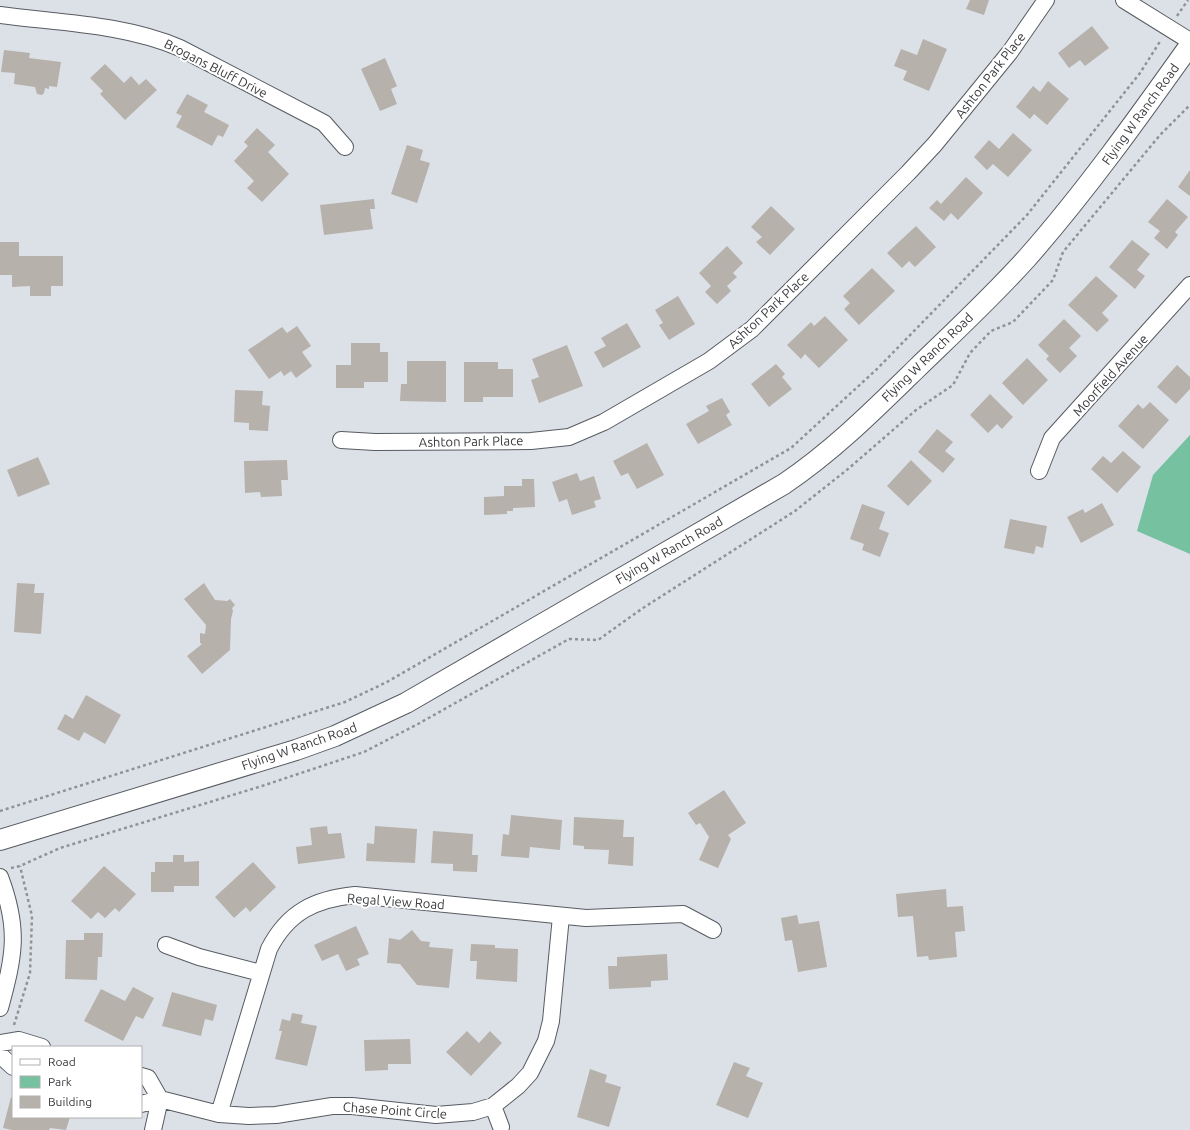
<svg xmlns="http://www.w3.org/2000/svg" width="1190" height="1130" viewBox="0 0 1190 1130" font-family="Ubuntu,sans-serif">
<style>
.green{fill:#75c1a0}
.building{fill:#b6b1aa}
.lines{fill:none;stroke-linecap:round;stroke-linejoin:round}
.minor-casing{stroke:#575b61;stroke-width:18}
.tertiary-casing{stroke:#575b61;stroke-width:22}
.path{stroke:#8f9398;stroke-width:2.5;stroke-dasharray:3 3;stroke-linecap:butt}
.minor{stroke:#fff;stroke-width:16}
.tertiary{stroke:#fff;stroke-width:20}
.labels{text-anchor:middle;dominant-baseline:central;stroke-width:4;stroke-linejoin:round;paint-order:stroke}
.street-label{font-size:13px;fill:#383a3d;stroke:#fff}
</style>
<rect width="100%" height="100%" fill="#dce1e8"/>
<path class="green" d="M 1190,435 L 1190,554 L 1137,531 L 1153,475 Z"/>
<path class="building" d="M 970,0 L 989,0 L 984,15 L 966,9 Z
M 1092,26 L 1109,48 L 1085,66 L 1080,60 L 1069,68 L 1058,53 Z
M 923,39 L 947,49 L 929,91 L 903,80 L 907,71 L 894,66 L 901,49 L 917,55 Z
M 4,50 L 30,53 L 29,58 L 61,62 L 57,87 L 49,86 L 49,89 L 45,88 L 44,93 L 42,95 L 37,94 L 35,87 L 14,84 L 15,73 L 1,72 Z
M 385,58 L 397,86 L 391,89 L 397,104 L 380,111 L 361,69 Z
M 105,64 L 124,83 L 131,76 L 139,85 L 146,79 L 157,90 L 125,120 L 100,94 L 103,91 L 90,78 Z
M 1048,81 L 1069,99 L 1047,125 L 1034,114 L 1030,119 L 1016,107 L 1033,86 L 1040,92 Z
M 187,94 L 208,105 L 204,112 L 229,125 L 223,137 L 218,135 L 212,146 L 176,127 L 182,116 L 176,113 Z
M 257,128 L 275,145 L 268,152 L 289,174 L 262,202 L 247,188 L 254,181 L 234,161 L 248,146 L 244,142 Z
M 1013,133 L 1032,150 L 1008,177 L 993,164 L 987,170 L 974,157 L 989,140 L 999,149 Z
M 407,145 L 423,150 L 420,160 L 430,163 L 417,203 L 391,194 Z
M 1190,170 L 1190,196 L 1178,187 Z
M 966,177 L 983,193 L 958,220 L 951,213 L 944,221 L 929,208 L 937,200 L 941,204 Z
M 374,199 L 375,209 L 370,209 L 373,229 L 324,235 L 320,205 Z
M 1167,199 L 1188,217 L 1175,232 L 1178,235 L 1167,249 L 1154,238 L 1160,231 L 1148,222 Z
M 771,206 L 795,229 L 770,255 L 756,242 L 762,237 L 751,227 Z
M 916,226 L 936,247 L 915,267 L 909,261 L 902,268 L 887,253 Z
M 1132,240 L 1150,254 L 1137,270 L 1145,276 L 1135,289 L 1109,267 Z
M 0,242 L 19,242 L 19,256 L 63,256 L 63,286 L 51,286 L 51,296 L 30,296 L 30,286 L 12,287 L 12,275 L 0,275 Z
M 727,246 L 743,263 L 733,273 L 737,277 L 727,286 L 731,291 L 717,304 L 705,292 L 711,286 L 699,273 Z
M 872,268 L 895,291 L 859,325 L 844,309 L 850,303 L 843,296 Z
M 1096,276 L 1118,296 L 1102,313 L 1109,320 L 1097,332 L 1068,305 Z
M 678,296 L 695,324 L 669,340 L 659,325 L 663,323 L 655,310 Z
M 825,316 L 848,340 L 819,368 L 805,354 L 801,359 L 787,345 L 811,322 L 814,326 Z
M 1064,319 L 1081,336 L 1069,348 L 1077,356 L 1060,373 L 1046,359 L 1049,356 L 1038,345 Z
M 627,323 L 641,347 L 603,368 L 594,352 L 606,346 L 601,338 Z
M 297,326 L 311,346 L 302,352 L 312,366 L 296,378 L 291,371 L 284,376 L 281,371 L 269,379 L 248,350 L 282,327 L 287,333 Z
M 351,343 L 380,343 L 380,352 L 388,352 L 388,382 L 364,382 L 364,388 L 336,388 L 336,365 L 351,365 Z
M 567,345 L 583,386 L 539,403 L 531,380 L 539,377 L 532,359 Z
M 1027,358 L 1048,380 L 1023,405 L 1002,383 Z
M 407,361 L 446,361 L 446,402 L 400,401 L 401,384 L 407,384 Z
M 464,362 L 498,362 L 498,369 L 513,369 L 513,397 L 483,397 L 483,402 L 464,402 Z
M 776,364 L 785,374 L 782,377 L 792,389 L 769,407 L 751,384 Z
M 1177,365 L 1190,377 L 1190,389 L 1176,404 L 1157,387 Z
M 235,390 L 263,391 L 262,405 L 270,406 L 268,431 L 249,430 L 249,423 L 234,422 Z
M 990,394 L 1013,417 L 1002,429 L 997,424 L 988,433 L 970,415 Z
M 722,398 L 730,412 L 726,415 L 732,425 L 698,444 L 686,424 L 709,411 L 706,406 Z
M 1150,402 L 1169,420 L 1143,449 L 1118,426 L 1138,404 L 1143,409 Z
M 937,429 L 953,442 L 945,451 L 955,459 L 943,473 L 918,452 Z
M 647,443 L 664,475 L 637,489 L 628,473 L 621,476 L 613,461 Z
M 1123,451 L 1141,467 L 1117,493 L 1091,469 L 1103,456 L 1111,463 Z
M 38,457 L 50,484 L 18,497 L 7,470 Z
M 287,460 L 288,480 L 281,480 L 282,496 L 261,497 L 260,492 L 245,493 L 244,461 Z
M 911,460 L 932,481 L 908,506 L 887,486 Z
M 577,473 L 580,481 L 594,476 L 601,499 L 594,501 L 596,507 L 572,515 L 567,499 L 559,502 L 552,482 Z
M 522,479 L 534,479 L 535,507 L 513,508 L 513,511 L 507,511 L 507,514 L 484,515 L 484,497 L 504,496 L 504,486 L 522,486 Z
M 1102,503 L 1114,525 L 1081,543 L 1067,517 L 1083,509 L 1085,513 Z
M 862,504 L 885,512 L 879,529 L 889,533 L 880,557 L 862,550 L 864,544 L 850,539 Z
M 1010,519 L 1047,526 L 1043,548 L 1036,546 L 1034,554 L 1004,548 Z
M 17,583 L 35,584 L 34,593 L 44,593 L 41,634 L 14,632 Z
M 204,583 L 215,600 L 227,601 L 230,599 L 235,605 L 232,608 L 233,611 L 231,619 L 230,650 L 202,674 L 187,656 L 202,644 L 200,643 L 200,633 L 205,634 L 206,625 L 184,599 Z
M 86,695 L 121,715 L 105,744 L 84,732 L 79,741 L 57,729 L 65,714 L 73,719 Z
M 724,790 L 746,823 L 728,835 L 731,839 L 718,868 L 699,860 L 709,837 L 700,823 L 696,825 L 688,813 Z
M 511,815 L 562,820 L 560,850 L 530,847 L 529,858 L 501,856 L 503,834 L 509,835 Z
M 574,817 L 624,820 L 623,837 L 634,837 L 633,866 L 608,864 L 609,850 L 584,849 L 584,846 L 573,845 Z
M 327,826 L 328,834 L 341,833 L 345,858 L 298,864 L 296,847 L 312,845 L 310,828 Z
M 375,826 L 417,829 L 415,863 L 366,861 L 367,843 L 374,844 Z
M 433,831 L 473,834 L 472,855 L 478,855 L 477,872 L 453,871 L 453,864 L 431,863 Z
M 173,855 L 184,855 L 184,862 L 199,861 L 199,886 L 174,886 L 174,892 L 151,892 L 151,872 L 155,872 L 155,862 L 173,862 Z
M 253,862 L 276,887 L 250,912 L 246,907 L 234,918 L 215,897 Z
M 104,866 L 136,894 L 119,912 L 115,908 L 105,918 L 98,912 L 91,919 L 71,901 Z
M 946,889 L 947,907 L 963,906 L 965,931 L 955,932 L 957,957 L 929,960 L 928,956 L 917,957 L 913,916 L 898,917 L 896,894 Z
M 797,915 L 799,924 L 819,921 L 827,967 L 798,972 L 792,940 L 785,941 L 781,918 Z
M 356,926 L 369,954 L 357,959 L 360,965 L 346,971 L 338,954 L 322,961 L 314,945 Z
M 412,930 L 421,941 L 430,942 L 429,947 L 453,949 L 449,988 L 417,985 L 400,964 L 387,963 L 389,938 L 400,940 Z
M 84,933 L 103,933 L 102,957 L 98,957 L 97,980 L 65,979 L 66,940 L 84,940 Z
M 471,944 L 495,945 L 495,948 L 518,949 L 517,982 L 476,979 L 477,961 L 470,961 Z
M 667,954 L 668,980 L 651,981 L 651,987 L 609,989 L 608,966 L 617,966 L 617,957 Z
M 133,987 L 154,998 L 143,1019 L 136,1016 L 123,1041 L 84,1021 L 101,989 L 125,1001 Z
M 172,992 L 217,1005 L 213,1021 L 205,1019 L 201,1036 L 162,1026 Z
M 292,1013 L 303,1015 L 301,1023 L 317,1026 L 307,1066 L 275,1059 L 282,1031 L 279,1031 L 282,1019 L 290,1021 Z
M 467,1031 L 479,1043 L 490,1031 L 502,1043 L 471,1076 L 446,1052 Z
M 410,1039 L 411,1064 L 388,1064 L 388,1070 L 365,1071 L 364,1040 Z
M 734,1062 L 750,1068 L 746,1076 L 763,1083 L 748,1118 L 716,1105 Z
M 590,1069 L 607,1075 L 605,1082 L 621,1087 L 609,1127 L 577,1117 Z
M 11,1097 L 13,1098 L 13,1117 L 70,1117 L 66,1130 L 50,1128 L 49,1130 L 12,1130 L 3,1128 Z"/>
<g class="lines">
<defs>
<path id="minor" d="M 1124,0 L 1190,41
M 0,15 C 60,23 124,24 180,48 L 324,123 L 345,147
M 341,440 L 375,442 L 531,441 L 569,437 L 604,422 L 709,361 L 752,329 L 908,173 L 935,144 L 1010,52 L 1046,0
M 1039,471 L 1052,438 L 1190,285
M 0,877 C 20,930 14,956 0,1008
M 166,945 L 199,957 L 261,973
M 0,1043 L 19,1040 L 42,1047
M 0,1055 L 13,1067
M 141,1076 L 148,1078 L 160,1099
M 141,1104 L 160,1099 L 219,1114 L 249,1116 L 276,1115 L 332,1106 L 352,1106 L 436,1115 L 473,1112 L 493,1106 L 518,1086 L 530,1073 L 546,1041 L 551,1021 L 561,916
M 493,1106 L 501,1127
M 219,1114 L 269,949 C 288,912 315,899 355,895 L 586,918 L 683,914 L 713,930
M 153,1130 L 160,1099"/>
<path id="tertiary" d="M 0,840 L 296,750 L 335,736 L 406,703 L 784,484 C 833,451 874,410 916,369 C 953,333 992,297 1027,258 C 1086,191 1138,118 1190,45"/>
</defs>
<use href="#minor" class="minor-casing"/>
<use href="#tertiary" class="tertiary-casing"/>
<path class="path" d="M 1177,16 L 1188,0
M 0,811 L 345,702 L 387,682 L 791,448 L 877,369 L 1027,215 L 1140,73 L 1161,40
M 11,868 L 20,866 L 60,848 L 262,786 L 364,752 L 418,724 L 569,639 L 598,640 L 643,608 L 795,511 L 848,469 L 916,410 L 953,385 L 970,353 L 991,331 L 1013,322 L 1053,280 L 1063,252 L 1160,135 L 1190,105
M 14,1025 L 30,973 L 32,916 L 20,866"/>
<use href="#minor" class="minor"/>
<use href="#tertiary" class="tertiary"/>
</g>
<g class="labels">
<g class="street-label">
<text transform="translate(216 68) rotate(27)">Brogans Bluff Drive</text>
<text transform="translate(990 75) rotate(-52)">Ashton Park Place</text>
<text transform="translate(1140 114) rotate(-54)">Flying W Ranch Road</text>
<text transform="translate(768 310) rotate(-43)">Ashton Park Place</text>
<text transform="translate(927 357) rotate(-44)">Flying W Ranch Road</text>
<text transform="translate(1110 375) rotate(-48)">Moorfield Avenue</text>
<text transform="translate(471 441) rotate(-1)">Ashton Park Place</text>
<text transform="translate(669 550) rotate(-30)">Flying W Ranch Road</text>
<text transform="translate(299 746) rotate(-19)">Flying W Ranch Road</text>
<text transform="translate(396 901) rotate(4)">Regal View Road</text>
<text transform="translate(395 1110) rotate(4)">Chase Point Circle</text>
</g>
</g>
<rect x="12" y="1046" width="130" height="72" fill="#ffffff" stroke="#afb0b1"/>
<rect x="20" y="1059" width="20" height="6" fill="#ffffff" stroke="#afb0b1"/>
<text x="48" y="1066" font-size="12" fill="#383a3d">Road</text>
<rect x="20" y="1076" width="20" height="12" fill="#75c1a0" stroke="#afb0b1"/>
<text x="48" y="1086" font-size="12" fill="#383a3d">Park</text>
<rect x="20" y="1096" width="20" height="12" fill="#b6b1aa" stroke="#afb0b1"/>
<text x="48" y="1106" font-size="12" fill="#383a3d">Building</text>
</svg>
